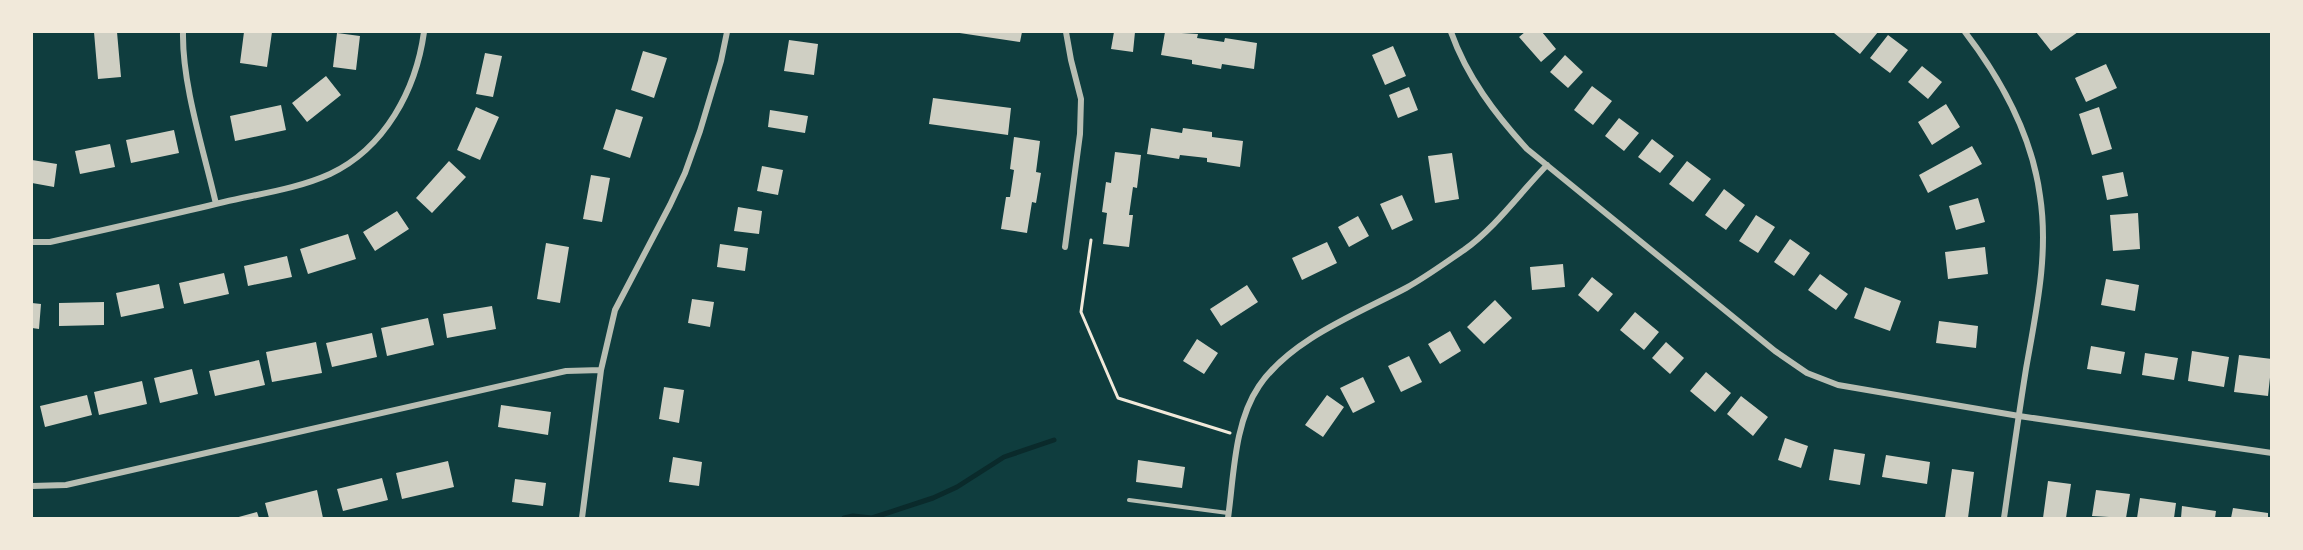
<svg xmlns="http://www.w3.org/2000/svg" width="2303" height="550" viewBox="0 0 2303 550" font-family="'Exo 2',sans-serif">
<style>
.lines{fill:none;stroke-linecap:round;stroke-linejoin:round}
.stream{stroke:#0a2a2b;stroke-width:5}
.building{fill:#cfcfc3}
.path{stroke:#f1e9da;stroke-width:3}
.service{stroke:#b8beb3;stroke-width:4}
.minor{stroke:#b8beb3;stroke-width:6}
</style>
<rect width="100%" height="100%" fill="#0f3d3e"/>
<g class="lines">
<path class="stream" d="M 844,518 L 853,516 L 872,518 L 933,498 L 957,487 L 1004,457 L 1054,440"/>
</g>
<path class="building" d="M 94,32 L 117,32 L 121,77 L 98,79 Z
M 244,32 L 272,32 L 267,67 L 240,63 Z
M 953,32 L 1022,32 L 1020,42 Z
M 1114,32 L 1135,32 L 1133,52 L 1111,49 Z
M 1165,32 L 1198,34 L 1197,38 L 1224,42 L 1225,38 L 1257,43 L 1254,69 L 1222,64 L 1221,69 L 1192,64 L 1192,60 L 1161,55 Z
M 1525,32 L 1542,32 L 1556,49 L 1541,62 L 1519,37 Z
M 1835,32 L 1878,32 L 1860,54 L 1834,33 Z
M 2036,32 L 2078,32 L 2051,51 Z
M 337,33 L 360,36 L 356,70 L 333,67 Z
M 1888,35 L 1908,50 L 1890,73 L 1870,58 Z
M 789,40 L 818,44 L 814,75 L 784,71 Z
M 1393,46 L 1406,76 L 1385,85 L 1372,55 Z
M 643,51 L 667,58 L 654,98 L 631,90 Z
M 485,53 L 502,56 L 493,97 L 476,94 Z
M 1565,55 L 1583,72 L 1568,88 L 1550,72 Z
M 2106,64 L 2117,88 L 2086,102 L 2075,78 Z
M 1922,66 L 1942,82 L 1928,99 L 1908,82 Z
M 326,76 L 341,95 L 307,122 L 292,103 Z
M 1592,86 L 1612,101 L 1593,125 L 1574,110 Z
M 1409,87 L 1418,110 L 1398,118 L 1389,95 Z
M 933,98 L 1011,108 L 1008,135 L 929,124 Z
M 1946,104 L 1960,127 L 1932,145 L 1918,122 Z
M 281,105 L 286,130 L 235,141 L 230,116 Z
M 476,107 L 499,117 L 480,160 L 457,150 Z
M 2099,107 L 2112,149 L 2092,155 L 2079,114 Z
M 616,109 L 643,117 L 630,158 L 603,149 Z
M 770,110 L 808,116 L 805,133 L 768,127 Z
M 1619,118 L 1639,133 L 1624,151 L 1605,136 Z
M 1151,128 L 1182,133 L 1183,128 L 1212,132 L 1212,137 L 1243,141 L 1240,167 L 1207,162 L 1207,158 L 1180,155 L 1179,159 L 1147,154 Z
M 174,130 L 179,153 L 131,163 L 126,140 Z
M 1014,137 L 1040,141 L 1036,172 L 1041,173 L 1036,203 L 1032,202 L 1027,233 L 1001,229 L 1006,197 L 1010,197 L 1014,170 L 1010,169 Z
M 1652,139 L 1674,156 L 1660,173 L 1638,157 Z
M 110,144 L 115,167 L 80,174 L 75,151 Z
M 1972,146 L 1982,164 L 1928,193 L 1919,175 Z
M 1115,152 L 1141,155 L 1137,188 L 1133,187 L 1129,215 L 1133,215 L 1129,247 L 1103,244 L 1107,213 L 1102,212 L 1106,182 L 1111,183 Z
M 1452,153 L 1459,199 L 1435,203 L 1428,156 Z
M 32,160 L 57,164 L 54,187 L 32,183 Z
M 449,161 L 466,177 L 432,213 L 416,198 Z
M 1687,161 L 1711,179 L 1693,202 L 1669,184 Z
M 762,166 L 783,170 L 778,195 L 757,191 Z
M 2123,172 L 2128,196 L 2107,200 L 2102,176 Z
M 591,175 L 610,178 L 602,222 L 583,219 Z
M 1724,189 L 1745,205 L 1726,230 L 1705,215 Z
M 1402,195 L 1413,220 L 1392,230 L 1380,204 Z
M 1978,198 L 1985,222 L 1956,230 L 1949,206 Z
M 738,207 L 762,211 L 759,234 L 734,231 Z
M 397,211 L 409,229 L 375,251 L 363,232 Z
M 2138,213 L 2140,249 L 2113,251 L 2110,215 Z
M 1756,215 L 1775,227 L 1758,253 L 1739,241 Z
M 1358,216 L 1369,236 L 1349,247 L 1338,227 Z
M 348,234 L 356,259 L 308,274 L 300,249 Z
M 1790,239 L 1810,253 L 1794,276 L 1774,262 Z
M 1327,242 L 1337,263 L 1302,280 L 1292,258 Z
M 546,243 L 569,247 L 560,303 L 537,299 Z
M 720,244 L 748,248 L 745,271 L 717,267 Z
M 1985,247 L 1988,274 L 1948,279 L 1945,252 Z
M 287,256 L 292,277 L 248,286 L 244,266 Z
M 1563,264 L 1565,287 L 1532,290 L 1530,267 Z
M 224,273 L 229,294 L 184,304 L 179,283 Z
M 1820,274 L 1848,294 L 1836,310 L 1808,290 Z
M 1592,277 L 1613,294 L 1598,312 L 1578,295 Z
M 2106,279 L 2139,285 L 2135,311 L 2101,305 Z
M 159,284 L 164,308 L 121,317 L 116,293 Z
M 1247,285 L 1258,302 L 1221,326 L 1210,309 Z
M 1865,287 L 1901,301 L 1890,331 L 1854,318 Z
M 692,299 L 714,302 L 710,327 L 688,323 Z
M 1495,300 L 1512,318 L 1484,344 L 1467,327 Z
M 104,302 L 104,325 L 59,326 L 59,303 Z
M 32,303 L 41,304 L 39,329 L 32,328 Z
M 492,306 L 496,329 L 447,338 L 443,314 Z
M 1635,312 L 1659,332 L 1644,350 L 1620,330 Z
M 428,318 L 434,345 L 387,356 L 381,328 Z
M 1939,321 L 1978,326 L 1976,348 L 1936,343 Z
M 1450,331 L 1461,351 L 1440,364 L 1428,344 Z
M 372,333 L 377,357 L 332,367 L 326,343 Z
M 1197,339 L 1218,353 L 1204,374 L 1183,361 Z
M 316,342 L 322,373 L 272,382 L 266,352 Z
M 1666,342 L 1684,358 L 1670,374 L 1652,358 Z
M 2091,346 L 2125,352 L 2121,374 L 2087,369 Z
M 2192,351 L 2229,357 L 2224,387 L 2188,381 Z
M 2145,353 L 2178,358 L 2174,380 L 2142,375 Z
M 2239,355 L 2272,359 L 2268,396 L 2234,392 Z
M 1409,356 L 1422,382 L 1401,392 L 1388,366 Z
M 259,360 L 265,385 L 215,396 L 209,371 Z
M 192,369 L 198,394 L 160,403 L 154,378 Z
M 1706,372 L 1731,393 L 1715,412 L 1690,391 Z
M 1363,377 L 1375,402 L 1353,413 L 1340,388 Z
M 142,381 L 147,404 L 99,415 L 94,392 Z
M 664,387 L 684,390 L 679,423 L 659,419 Z
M 87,395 L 92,415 L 45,427 L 40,406 Z
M 1327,395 L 1344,407 L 1323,437 L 1305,425 Z
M 1741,396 L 1768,417 L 1753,436 L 1727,414 Z
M 501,405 L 551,412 L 548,435 L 498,427 Z
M 1785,438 L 1808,446 L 1801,468 L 1778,460 Z
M 1834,449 L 1865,454 L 1860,485 L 1829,480 Z
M 1886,455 L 1930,462 L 1927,484 L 1882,477 Z
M 673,457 L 702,462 L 699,486 L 669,482 Z
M 1138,460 L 1185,467 L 1182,488 L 1136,482 Z
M 448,461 L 454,487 L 402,499 L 396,473 Z
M 1952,469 L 1974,472 L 1968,518 L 1945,518 Z
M 382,478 L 388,500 L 343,511 L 337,489 Z
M 515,479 L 546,483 L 543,506 L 512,502 Z
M 2048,481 L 2071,484 L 2066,518 L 2043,518 Z
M 317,490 L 323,518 L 269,518 L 265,503 Z
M 2096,490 L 2130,494 L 2126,518 L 2092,516 Z
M 2140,498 L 2176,503 L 2174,518 L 2137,518 Z
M 2182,506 L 2216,511 L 2215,518 L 2181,518 Z
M 2233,508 L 2268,513 L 2268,518 L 2231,518 Z
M 257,512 L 259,518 L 235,518 Z"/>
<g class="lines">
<path class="path" d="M 1091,240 L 1081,312 L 1118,398 L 1230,433"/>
<path class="service" d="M 1129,500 L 1228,513"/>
<path class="minor" d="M 183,32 C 182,85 204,151 216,204
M 1451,32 C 1467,77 1495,114 1527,149 L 1775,351 L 1807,373 L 1838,385 L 2019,416 L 2272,453
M 1965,32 C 2001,79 2032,136 2040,196 C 2049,254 2036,312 2026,369 C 2018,419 2011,469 2004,518
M 32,242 L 50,242 C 108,229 166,216 224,202 C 258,194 297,189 330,174 C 385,148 416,90 424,32
M 1065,247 L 1080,134 L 1081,99 L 1071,60 L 1066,32
M 32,486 L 66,485 L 566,371 L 601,370
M 582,518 L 601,370 L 615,310 L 670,205 L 685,173 L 700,131 L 721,61 L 727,32
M 1228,518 C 1234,475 1234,423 1259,386 C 1291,339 1357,314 1406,288 C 1426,277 1445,263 1464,250 C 1496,227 1519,194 1547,165"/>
</g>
<rect width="2303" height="550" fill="none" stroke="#f1e9da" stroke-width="66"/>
</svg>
